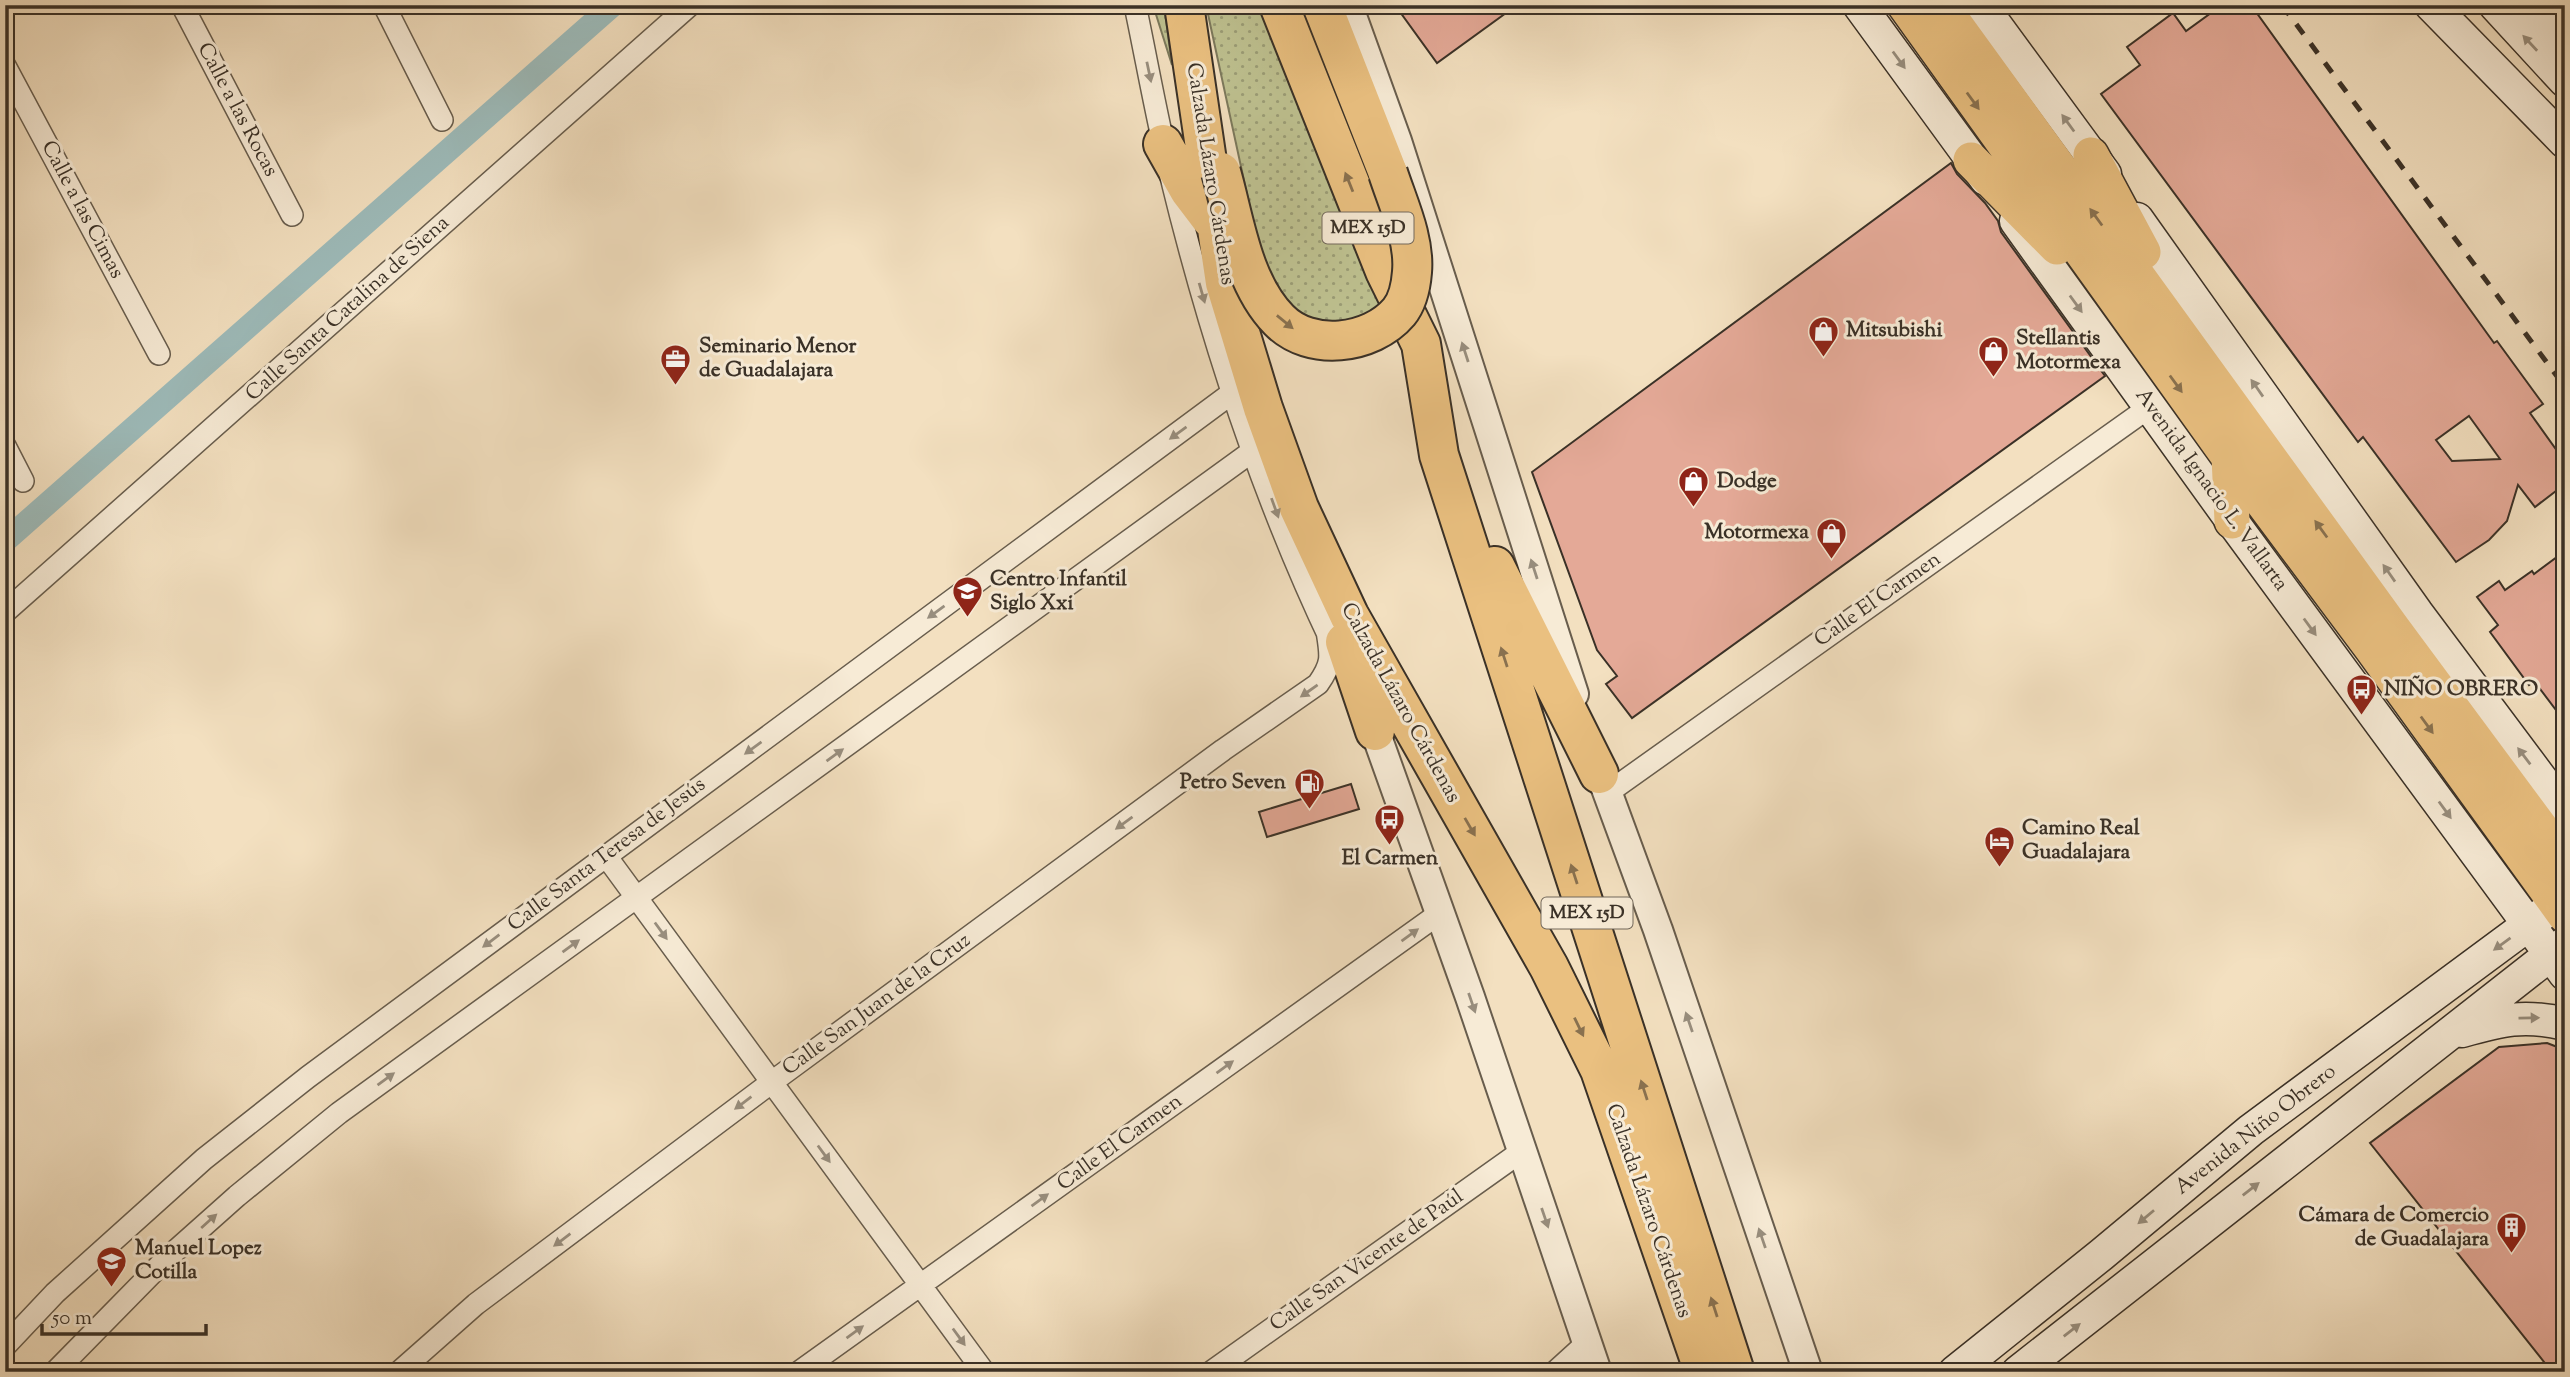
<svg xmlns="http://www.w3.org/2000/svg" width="2570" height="1377" viewBox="0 0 2570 1377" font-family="'Sorts Mill Goudy',serif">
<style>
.park{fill:url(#park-dots);stroke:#7c795c;stroke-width:2}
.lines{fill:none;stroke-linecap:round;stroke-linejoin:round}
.canal{stroke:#9dbbba;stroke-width:23}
.building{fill:#e4a997;stroke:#3a3127;stroke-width:2;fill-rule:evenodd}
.minor-casing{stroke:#685d4d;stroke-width:24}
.tertiary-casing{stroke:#685d4d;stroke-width:32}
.secondary-casing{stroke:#3a3127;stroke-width:35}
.primary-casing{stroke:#3a3127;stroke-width:38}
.motorway-casing{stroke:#3a3127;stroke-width:42}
.minor{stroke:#f7ebd6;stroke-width:21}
.tertiary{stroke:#f7ebd6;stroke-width:28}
.secondary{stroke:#f7ebd6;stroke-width:32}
.primary{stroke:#eac080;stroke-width:35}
.motorway{stroke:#eac080;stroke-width:38}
.rail{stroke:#3a3127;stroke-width:5;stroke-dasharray:12 12;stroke-linecap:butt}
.motorway-bridge-casing{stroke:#3a3127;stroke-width:42;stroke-linecap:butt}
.motorway-bridge{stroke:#eac080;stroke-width:38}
.oneway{fill:#988e7e}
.oneway2{fill:#89714f}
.labels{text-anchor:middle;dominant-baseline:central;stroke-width:6;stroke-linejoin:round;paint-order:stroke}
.shield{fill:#f7ebd6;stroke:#73695c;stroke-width:2}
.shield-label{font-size:19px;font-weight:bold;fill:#3a3127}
.street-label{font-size:21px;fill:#3a3127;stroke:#f7ebd6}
.poi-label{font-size:21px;font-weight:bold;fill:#3a3127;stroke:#f7ebd6;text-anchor:start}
</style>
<defs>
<pattern id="park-dots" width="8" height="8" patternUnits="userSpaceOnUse" patternTransform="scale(1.75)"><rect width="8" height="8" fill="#bec190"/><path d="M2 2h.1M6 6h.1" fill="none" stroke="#9b9d76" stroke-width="1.8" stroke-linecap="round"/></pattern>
</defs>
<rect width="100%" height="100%" fill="#f3e0c0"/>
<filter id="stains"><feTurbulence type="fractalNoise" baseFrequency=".00286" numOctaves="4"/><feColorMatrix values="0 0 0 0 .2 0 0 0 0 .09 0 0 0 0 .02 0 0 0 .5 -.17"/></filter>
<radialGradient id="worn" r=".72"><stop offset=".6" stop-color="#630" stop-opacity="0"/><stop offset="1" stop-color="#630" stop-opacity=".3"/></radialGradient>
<path class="park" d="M 1153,5 L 1164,5 L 1172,65 Z
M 1206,5 L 1259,5 L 1370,286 L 1400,272 L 1297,5 L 1315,5 C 1343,74 1374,142 1395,213 C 1401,230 1410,252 1407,270 C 1404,296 1376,323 1350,327 C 1314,332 1287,308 1266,282 Z"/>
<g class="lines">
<path class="canal" d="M 5,541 L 613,5"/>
</g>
<path class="building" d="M 1395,5 L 1517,5 L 1437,63 Z
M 2222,5 L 2251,5 L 2494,343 L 2497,341 L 2543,404 L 2530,413 L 2565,462 L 2565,484 L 2535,507 L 2518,485 L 2507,521 L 2489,540 L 2456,562 L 2363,437 L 2358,442 L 2101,94 L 2140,65 L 2127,47 L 2173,13 L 2186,31 ZM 2469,416 L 2500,459 L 2452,461 L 2436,440 Z
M 1951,163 L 1957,174 L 1985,203 L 1998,221 L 2001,232 L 2105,376 L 1632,718 L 1606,684 L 1617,676 L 1597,650 L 1532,472 Z
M 2565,551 L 2565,722 L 2534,681 L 2529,685 L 2490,632 L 2498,625 L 2477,597 L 2499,581 L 2505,590 L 2532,571 L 2534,574 Z
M 1351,784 L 1359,809 L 1267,837 L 1259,812 Z
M 2547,1043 L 2565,1050 L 2565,1368 L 2559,1372 L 2552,1372 L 2370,1143 L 2499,1047 Z"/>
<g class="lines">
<defs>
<path id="minor" d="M 182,5 L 292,215
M 384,5 L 442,120
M 1135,5 C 1147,62 1157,120 1171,177 C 1209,333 1263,498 1332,643
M 5,66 L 159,354
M 5,446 L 23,481
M 5,612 L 690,5
M 1606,794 L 2151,406
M 606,856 L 984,1372
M 5,1346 L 55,1293 L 204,1159 L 308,1077 L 1232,393
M 55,1372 L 164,1261 L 237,1196 L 339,1113 L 1254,450
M 399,1372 L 476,1304 L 772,1082 L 1223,750 L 1318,684 C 1333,663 1331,656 1327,631
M 799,1372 L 1440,913
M 1211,1372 L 1522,1151
M 1555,1372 L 1588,1342"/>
<path id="tertiary" d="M 1348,5 L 1397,141 L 1574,694
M 1375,731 L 1470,997 L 1597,1372
M 1594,756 L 1658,930 L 1808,1372"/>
<path id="secondary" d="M 1859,5 L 1986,179
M 1981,5 L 2105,174
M 2431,5 L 2565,142
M 2495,5 L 2565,81
M 2529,5 L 2565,41
M 2137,219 L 2417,613 L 2565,811
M 2016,221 L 2232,521 L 2565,974
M 2462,1031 C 2501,1020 2524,1014 2565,1024
M 1955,1372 L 2101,1255 L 2251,1130 L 2544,913
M 2018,1372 L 2565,943"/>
<path id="primary" d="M 1905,5 L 2229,457 L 2371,647 L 2565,915
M 1941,5 L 2394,630 L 2565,861
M 2091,155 L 2143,252
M 1971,160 L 2057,247
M 2229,457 L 2232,521"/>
<path id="motorway" d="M 1184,5 L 1225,283 L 1263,408 L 1299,508 L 1349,615 L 1549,967 L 1600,1070 L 1704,1372
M 1279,5 L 1385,271 L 1421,344 L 1439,455 L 1735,1372
M 1322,5 L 1388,173
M 1163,144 L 1189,190 L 1211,219
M 1495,566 L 1599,774
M 1345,642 L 1375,731"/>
</defs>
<use href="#minor" class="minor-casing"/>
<use href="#tertiary" class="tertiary-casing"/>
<use href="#secondary" class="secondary-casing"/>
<use href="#primary" class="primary-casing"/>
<use href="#motorway" class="motorway-casing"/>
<use href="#minor" class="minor"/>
<use href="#tertiary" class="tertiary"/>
<use href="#secondary" class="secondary"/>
<use href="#primary" class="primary"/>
<use href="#motorway" class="motorway"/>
<path class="rail" d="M 2282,5 L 2565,387"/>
<defs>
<path id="motorway-bridge" d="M 1221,172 C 1235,221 1242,282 1279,320 C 1310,352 1371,345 1399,312 C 1408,301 1411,285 1412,272 C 1415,239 1398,204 1388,173"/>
</defs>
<use href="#motorway-bridge" class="motorway-bridge-casing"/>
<use href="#motorway-bridge" class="motorway-bridge"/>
</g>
<defs><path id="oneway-solid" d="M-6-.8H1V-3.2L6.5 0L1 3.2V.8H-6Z" transform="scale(1.75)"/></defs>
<g class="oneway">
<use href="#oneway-solid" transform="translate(2530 43) rotate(-133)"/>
<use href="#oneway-solid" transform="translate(1899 60) rotate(54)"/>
<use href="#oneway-solid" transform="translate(1149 72) rotate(78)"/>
<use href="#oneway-solid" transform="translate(2068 123) rotate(-126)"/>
<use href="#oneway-solid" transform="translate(1202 293) rotate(74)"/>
<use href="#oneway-solid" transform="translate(2076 304) rotate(54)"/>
<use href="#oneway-solid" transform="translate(1465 352) rotate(-108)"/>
<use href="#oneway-solid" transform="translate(2257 388) rotate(-125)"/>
<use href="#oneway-solid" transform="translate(1178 433) rotate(144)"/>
<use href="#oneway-solid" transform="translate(1275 508) rotate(70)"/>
<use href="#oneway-solid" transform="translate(1534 569) rotate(-108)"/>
<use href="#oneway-solid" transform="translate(2389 573) rotate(-125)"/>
<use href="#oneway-solid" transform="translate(936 612) rotate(144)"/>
<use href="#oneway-solid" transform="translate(2310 627) rotate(54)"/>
<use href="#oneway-solid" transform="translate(1309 691) rotate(145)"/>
<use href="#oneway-solid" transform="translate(753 748) rotate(144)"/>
<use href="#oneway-solid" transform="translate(835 755) rotate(-36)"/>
<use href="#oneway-solid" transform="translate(2524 756) rotate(-127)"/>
<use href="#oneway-solid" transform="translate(2445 810) rotate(54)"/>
<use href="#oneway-solid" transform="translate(1124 823) rotate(144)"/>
<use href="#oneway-solid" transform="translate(661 931) rotate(54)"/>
<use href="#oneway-solid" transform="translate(1410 935) rotate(-36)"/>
<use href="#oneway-solid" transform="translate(491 941) rotate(143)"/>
<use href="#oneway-solid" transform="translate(2502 944) rotate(144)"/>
<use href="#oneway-solid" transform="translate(571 946) rotate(-36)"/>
<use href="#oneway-solid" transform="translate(1472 1003) rotate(71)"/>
<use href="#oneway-solid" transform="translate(2529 1018) rotate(-1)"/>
<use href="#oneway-solid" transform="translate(1689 1022) rotate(-109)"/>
<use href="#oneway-solid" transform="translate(1225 1067) rotate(-36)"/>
<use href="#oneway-solid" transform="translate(386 1079) rotate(-36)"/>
<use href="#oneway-solid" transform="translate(743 1103) rotate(143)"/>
<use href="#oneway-solid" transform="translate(824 1154) rotate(54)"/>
<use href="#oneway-solid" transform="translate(2251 1189) rotate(-38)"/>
<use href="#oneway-solid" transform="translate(1040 1200) rotate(-36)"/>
<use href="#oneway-solid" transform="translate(2146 1217) rotate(140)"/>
<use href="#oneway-solid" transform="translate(1545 1218) rotate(71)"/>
<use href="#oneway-solid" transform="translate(209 1221) rotate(-42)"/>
<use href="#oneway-solid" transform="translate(1762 1238) rotate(-109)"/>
<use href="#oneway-solid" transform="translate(562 1240) rotate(143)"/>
<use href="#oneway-solid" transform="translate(2072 1330) rotate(-38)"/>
<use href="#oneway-solid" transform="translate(855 1332) rotate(-36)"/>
<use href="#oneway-solid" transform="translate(959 1337) rotate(54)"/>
</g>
<g class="oneway2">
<use href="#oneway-solid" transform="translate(1973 101) rotate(54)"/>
<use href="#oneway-solid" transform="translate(1349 182) rotate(-112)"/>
<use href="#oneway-solid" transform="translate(2096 217) rotate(-126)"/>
<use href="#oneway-solid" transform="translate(1285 322) rotate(39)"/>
<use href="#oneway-solid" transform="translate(2176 384) rotate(54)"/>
<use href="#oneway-solid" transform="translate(2321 529) rotate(-126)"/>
<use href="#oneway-solid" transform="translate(1504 657) rotate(-108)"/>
<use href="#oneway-solid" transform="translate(2427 725) rotate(54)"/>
<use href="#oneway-solid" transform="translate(1470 827) rotate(60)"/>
<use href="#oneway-solid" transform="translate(1574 874) rotate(-108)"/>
<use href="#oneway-solid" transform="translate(1579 1027) rotate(64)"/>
<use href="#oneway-solid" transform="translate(1644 1090) rotate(-108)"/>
<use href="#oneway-solid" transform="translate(1714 1307) rotate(-108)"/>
</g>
<defs>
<symbol id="shop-pin" viewBox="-11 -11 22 30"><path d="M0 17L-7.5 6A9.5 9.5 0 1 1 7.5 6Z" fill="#8f2418" stroke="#f7ebd6"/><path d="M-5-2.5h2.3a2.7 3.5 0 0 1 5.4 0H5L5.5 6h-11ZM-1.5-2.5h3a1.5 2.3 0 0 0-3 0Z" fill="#fff"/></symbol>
<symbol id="office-pin" viewBox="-11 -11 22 30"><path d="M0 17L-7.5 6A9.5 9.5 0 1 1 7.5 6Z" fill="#8f2418" stroke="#f7ebd6"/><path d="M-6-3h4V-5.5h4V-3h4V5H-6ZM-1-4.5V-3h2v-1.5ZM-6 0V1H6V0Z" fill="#fff"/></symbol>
<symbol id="school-pin" viewBox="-11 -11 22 30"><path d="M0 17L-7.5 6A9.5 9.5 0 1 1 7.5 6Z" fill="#8f2418" stroke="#f7ebd6"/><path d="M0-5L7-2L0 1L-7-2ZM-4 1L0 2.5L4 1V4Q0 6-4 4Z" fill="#fff"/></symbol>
<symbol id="bus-pin" viewBox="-11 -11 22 30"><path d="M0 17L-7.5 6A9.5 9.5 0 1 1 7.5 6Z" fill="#8f2418" stroke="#f7ebd6"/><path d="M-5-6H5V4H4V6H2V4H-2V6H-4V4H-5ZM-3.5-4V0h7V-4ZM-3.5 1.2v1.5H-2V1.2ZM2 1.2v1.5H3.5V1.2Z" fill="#fff"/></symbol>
<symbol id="fuel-pin" viewBox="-11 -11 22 30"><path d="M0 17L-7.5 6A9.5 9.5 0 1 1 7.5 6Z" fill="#8f2418" stroke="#f7ebd6"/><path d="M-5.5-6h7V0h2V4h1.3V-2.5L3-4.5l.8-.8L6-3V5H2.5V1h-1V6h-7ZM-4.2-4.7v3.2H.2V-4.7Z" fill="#fff"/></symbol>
<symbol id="hotel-pin" viewBox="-11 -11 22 30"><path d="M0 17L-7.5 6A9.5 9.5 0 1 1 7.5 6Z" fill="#8f2418" stroke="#f7ebd6"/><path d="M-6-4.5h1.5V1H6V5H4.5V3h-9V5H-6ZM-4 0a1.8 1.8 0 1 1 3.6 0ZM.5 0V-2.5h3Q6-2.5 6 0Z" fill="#fff"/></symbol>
<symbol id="building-pin" viewBox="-11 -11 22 30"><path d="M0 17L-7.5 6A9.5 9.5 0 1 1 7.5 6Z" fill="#8f2418" stroke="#f7ebd6"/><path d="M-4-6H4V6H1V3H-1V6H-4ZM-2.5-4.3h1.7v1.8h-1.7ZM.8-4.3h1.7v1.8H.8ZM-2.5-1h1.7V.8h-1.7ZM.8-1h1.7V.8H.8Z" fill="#fff"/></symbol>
</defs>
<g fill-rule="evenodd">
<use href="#shop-pin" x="1806" y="314" width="35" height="47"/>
<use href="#shop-pin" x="1976" y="334" width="35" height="47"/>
<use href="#office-pin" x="658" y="342" width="35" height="47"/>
<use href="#shop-pin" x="1676" y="464" width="35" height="47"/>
<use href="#shop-pin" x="1814" y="516" width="35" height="47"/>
<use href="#school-pin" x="950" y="574" width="35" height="47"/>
<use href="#bus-pin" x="2344" y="672" width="35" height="47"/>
<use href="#fuel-pin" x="1292" y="766" width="35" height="47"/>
<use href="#bus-pin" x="1372" y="802" width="35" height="47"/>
<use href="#hotel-pin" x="1982" y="824" width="35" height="47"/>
<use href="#building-pin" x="2494" y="1210" width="35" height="47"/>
<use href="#school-pin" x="94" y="1244" width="35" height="47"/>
</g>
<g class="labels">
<g class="shield">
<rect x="1322.5" y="212.5" width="91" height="31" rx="5"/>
<rect x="1541.5" y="897.5" width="91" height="31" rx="5"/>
</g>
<g class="shield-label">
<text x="1368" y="228">MEX 15D</text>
<text x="1587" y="913">MEX 15D</text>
</g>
<g class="street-label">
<text transform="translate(237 110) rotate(62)">Calle a las Rocas</text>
<text transform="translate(1210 174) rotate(81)">Calzada Lázaro Cárdenas</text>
<text transform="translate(82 210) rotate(62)">Calle a las Cimas</text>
<text transform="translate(348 309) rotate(-42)">Calle Santa Catalina de Siena</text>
<text transform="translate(2211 490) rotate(54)">Avenida Ignacio L. Vallarta</text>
<text transform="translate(1878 600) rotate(-35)">Calle El Carmen</text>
<text transform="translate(1400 703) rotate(61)">Calzada Lázaro Cárdenas</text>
<text transform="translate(607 855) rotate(-37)">Calle Santa Teresa de Jesús</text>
<text transform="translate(877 1005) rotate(-36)">Calle San Juan de la Cruz</text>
<text transform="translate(2256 1130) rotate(-38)">Avenida Niño Obrero</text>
<text transform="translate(1120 1143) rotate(-36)">Calle El Carmen</text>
<text transform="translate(1648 1211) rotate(71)">Calzada Lázaro Cárdenas</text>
<text transform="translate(1367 1261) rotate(-35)">Calle San Vicente de Paúl</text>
</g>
<g class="poi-label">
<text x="1846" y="331">Mitsubishi</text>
<text x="2016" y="339">Stellantis<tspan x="2016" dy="24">Motormexa</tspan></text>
<text x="699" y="347">Seminario Menor<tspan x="699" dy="24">de Guadalajara</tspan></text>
<text x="1717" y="482">Dodge</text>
<text x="1809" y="533" text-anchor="end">Motormexa</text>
<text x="990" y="580">Centro Infantil<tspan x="990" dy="24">Siglo Xxi</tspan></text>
<text x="2384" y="690">NIÑO OBRERO</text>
<text x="1286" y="783" text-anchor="end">Petro Seven</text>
<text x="2022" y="829">Camino Real<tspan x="2022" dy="24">Guadalajara</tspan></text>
<text x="1390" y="859" text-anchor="middle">El Carmen</text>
<text x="2489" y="1216" text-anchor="end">Cámara de Comercio<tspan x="2489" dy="24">de Guadalajara</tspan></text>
<text x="135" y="1249">Manuel Lopez<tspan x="135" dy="24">Cotilla</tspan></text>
</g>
</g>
<rect width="2570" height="1377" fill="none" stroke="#f3e0c0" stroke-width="28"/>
<rect x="7" y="7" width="2556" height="1363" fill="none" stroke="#3a3127" stroke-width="3.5"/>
<rect x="14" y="14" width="2542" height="1349" fill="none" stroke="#3a3127" stroke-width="2"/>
<path d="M42 1324v10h164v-10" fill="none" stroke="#3a3127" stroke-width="3.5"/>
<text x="52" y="1324" font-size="21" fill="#3a3127" stroke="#f7ebd6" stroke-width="5" paint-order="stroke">50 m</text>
<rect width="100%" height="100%" filter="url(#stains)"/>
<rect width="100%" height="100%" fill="url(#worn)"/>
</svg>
